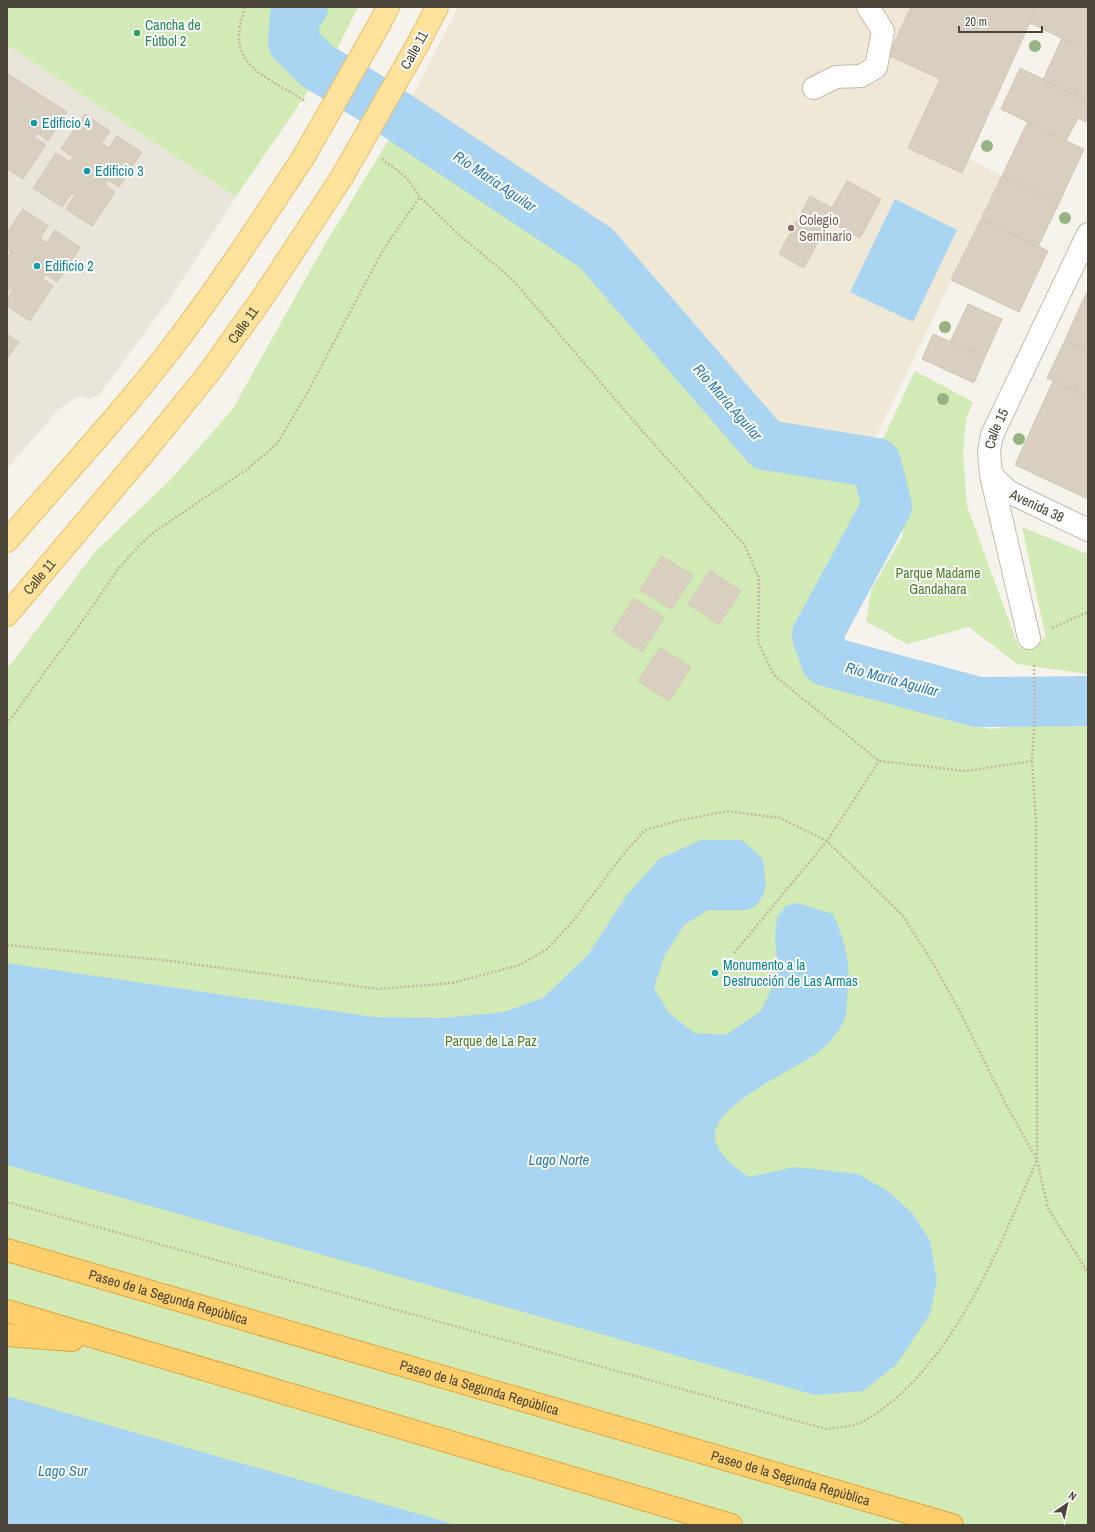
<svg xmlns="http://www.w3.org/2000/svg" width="1095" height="1532" viewBox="0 0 1095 1532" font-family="'Archivo Narrow',sans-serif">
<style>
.residential{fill:#eae5da}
.education{fill:#efe8d6}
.green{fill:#d2eab5}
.water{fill:#a9d4f2}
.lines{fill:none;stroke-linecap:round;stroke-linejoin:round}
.river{stroke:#a9d4f2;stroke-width:50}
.building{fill:#d8cfc1;stroke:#d3c7b4}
.minor-casing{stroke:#c2bbae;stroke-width:24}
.major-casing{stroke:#e6c16a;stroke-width:24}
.highway-casing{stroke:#e0a43c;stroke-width:24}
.path{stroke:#c4b79f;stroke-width:2.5;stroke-dasharray:2 2;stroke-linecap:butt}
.minor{stroke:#fff;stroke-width:22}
.major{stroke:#ffe39c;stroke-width:22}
.highway{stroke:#ffcf6e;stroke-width:22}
.major-bridge-casing{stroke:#e6c16a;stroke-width:24;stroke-linecap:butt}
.major-bridge{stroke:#ffe39c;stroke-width:22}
.tree{fill:#97b381}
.leisure-dot{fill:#2e9e5b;stroke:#fff;stroke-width:1.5}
.culture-dot{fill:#0f9aa8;stroke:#fff;stroke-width:1.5}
.education-dot{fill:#8d6e63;stroke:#fff;stroke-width:1.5}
.labels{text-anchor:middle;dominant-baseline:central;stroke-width:4;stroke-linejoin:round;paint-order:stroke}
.leisure-label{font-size:14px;fill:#27864d;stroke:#fff;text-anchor:start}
.street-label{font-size:14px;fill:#4b4439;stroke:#fff}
.culture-label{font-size:14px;fill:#0d838f;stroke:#fff;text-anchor:start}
.education-label{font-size:14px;fill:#785e54;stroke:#fff;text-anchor:start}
.park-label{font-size:14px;fill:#4a7f2a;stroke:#fff}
.water-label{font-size:15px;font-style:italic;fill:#2e7ab2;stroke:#fff}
</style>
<rect width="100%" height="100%" fill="#f6f3ec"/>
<path class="residential" d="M 7,45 L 236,197 L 173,294 L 99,395 L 90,399 L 80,397 L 72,400 L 58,410 L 7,469 Z"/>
<path class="education" d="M 458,7 L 1037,7 L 968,158 L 1002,176 L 875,438 L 845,440 L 776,426 L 620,237 L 408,105 Z"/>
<path class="green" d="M 7,7 L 358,7 L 338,47 L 236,197 L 7,45 Z
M 391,136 L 581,267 L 746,448 L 781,466 L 858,478 L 866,507 L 805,632 L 805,673 L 989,729 L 1088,720 L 1088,1525 L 7,1525 L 7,669 L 94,553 L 171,479 L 232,410 L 324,246 Z
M 915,371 L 973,402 L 966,419 L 963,453 L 967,506 L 1019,648 L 1046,638 L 1022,527 L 1088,554 L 1088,674 L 1017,664 L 969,627 L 907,644 L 866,621 L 871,590 L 902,537 L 909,491 L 883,439 Z"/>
<path class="water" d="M 895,199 L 957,230 L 913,322 L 850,292 Z
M 701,840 L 742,840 L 763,859 L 766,884 L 763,895 L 756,906 L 747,910 L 708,910 L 684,925 L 664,957 L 654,988 L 669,1013 L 694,1033 L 726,1035 L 761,1011 L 778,975 L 775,936 L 777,917 L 786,906 L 797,903 L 833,914 C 847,946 851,965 847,999 C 846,1006 847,1015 844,1020 C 839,1032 828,1045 817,1053 C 797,1069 702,1108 716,1143 C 722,1159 736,1168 749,1177 L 795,1167 L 858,1174 L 889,1192 L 912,1213 L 930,1241 L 937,1280 L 930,1314 L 896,1365 L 863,1391 L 815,1395 L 7,1165 L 7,963 L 374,1017 L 443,1018 L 504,1012 L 543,998 L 588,955 L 626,896 L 659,859 Z
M 7,1396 L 443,1521 L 455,1525 L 7,1525 Z"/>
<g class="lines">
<path class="river" d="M 303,7 L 295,17 L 293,42 L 317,66 L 369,97 L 596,248 L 766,445 L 876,463 L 887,506 L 817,635 L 826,661 L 978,702 L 1088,701"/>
</g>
<path class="building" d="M 911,7 L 1037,7 L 962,173 L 908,148 L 940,79 L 888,55 Z
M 1037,7 L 1084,7 L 1088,9 L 1088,51 L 1030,23 Z
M 1062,38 L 1088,51 L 1088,101 L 1043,80 Z
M 1020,68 L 1088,101 L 1088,123 L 1078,118 L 1066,141 L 1001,109 Z
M 7,73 L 67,112 L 48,141 L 37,133 L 34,137 L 46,145 L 23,179 L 7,169 Z
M 85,114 L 110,131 L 101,143 L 109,148 L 117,136 L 142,152 L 119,187 L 108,180 L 105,185 L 115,192 L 92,226 L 66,209 L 75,195 L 72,193 L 62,207 L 33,188 L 56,153 L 70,162 L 73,157 L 61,149 Z
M 1027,123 L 1084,149 L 1059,203 L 1002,176 Z
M 1002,176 L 1059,203 L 1038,247 L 981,219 Z
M 847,181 L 881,199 L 860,238 L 829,221 L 804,268 L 779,254 L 810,196 L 832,208 Z
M 23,209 L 48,226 L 40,238 L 47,243 L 55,230 L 80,247 L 57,282 L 46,274 L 43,279 L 53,286 L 30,321 L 7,306 L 7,299 L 13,290 L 10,288 L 7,293 L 7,256 L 8,257 L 11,252 L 7,249 L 7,233 Z
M 981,219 L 1048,251 L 1019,312 L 951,280 Z
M 1088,291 L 1088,303 L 1083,300 Z
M 1083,300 L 1088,303 L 1088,351 L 1065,340 Z
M 968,304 L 1002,319 L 985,357 L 950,342 Z
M 7,334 L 19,342 L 7,359 Z
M 933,334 L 985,357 L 974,383 L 922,359 Z
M 1065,340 L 1088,351 L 1088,397 L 1047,378 Z
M 1053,381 L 1088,397 L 1088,499 L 1015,465 Z
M 662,556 L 693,576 L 671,609 L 640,590 Z
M 710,571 L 741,591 L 719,624 L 688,604 Z
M 634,598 L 664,618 L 642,652 L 612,632 Z
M 660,648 L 691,667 L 669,701 L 638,681 Z"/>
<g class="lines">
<defs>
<g id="minor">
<path d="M 814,88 L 836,77 L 861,76 L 876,67 L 883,31 L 868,7"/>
<path id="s1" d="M 991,475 L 1009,492 L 1088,530"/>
<path id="s2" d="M 1029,638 L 991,475 L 989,451 L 992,435 L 1088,234"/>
</g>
<g id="major">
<path d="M 380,23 L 388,7"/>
<path d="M 419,42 L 437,7"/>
<path d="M 7,541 C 63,476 122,413 174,345 C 220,285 261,221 303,158"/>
<path id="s3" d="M 7,615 L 147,449 L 208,374 L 263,297 L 342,177"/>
</g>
<g id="highway">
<path id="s4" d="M 7,1250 L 952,1525"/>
<path d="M 7,1311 L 731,1525"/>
<path d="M 7,1335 L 72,1340"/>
</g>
</defs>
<use href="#minor" class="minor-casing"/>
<use href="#major" class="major-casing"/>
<use href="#highway" class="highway-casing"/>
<path class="path" d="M 245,7 C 243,16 239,25 239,34 C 236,71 282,84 306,102
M 382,159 L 407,178 L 420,197 L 457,233 L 512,279 L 645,434 L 744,544 L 759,578 L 758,642 L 774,675 L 879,761 L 966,771 L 1032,761 L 1035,714 L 1034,663
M 1052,628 L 1088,612
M 7,724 L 86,616 L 118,569 L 139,546 L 154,532 L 246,470 L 276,445 L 305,397 L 383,250 L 420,197
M 1032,761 L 1036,823 L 1037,1160 L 1048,1208 L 1088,1273
M 7,945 L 163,960 L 378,989 L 452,983 L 520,965 L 547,949 L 573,921 L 625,852 L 645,830 L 681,820 L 728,811 L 780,818 L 827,841 L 903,916 L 934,965 L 959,1010 L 1004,1101 L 1037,1160 C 999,1248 951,1371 864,1421 C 854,1427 837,1427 826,1429 L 7,1202
M 734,953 L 827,841 L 879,761"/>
<use href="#minor" class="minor"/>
<use href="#major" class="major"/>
<use href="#highway" class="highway"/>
<defs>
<path id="major-bridge" d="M 303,158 L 380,23
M 342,177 L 419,42"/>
</defs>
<use href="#major-bridge" class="major-bridge-casing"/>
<use href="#major-bridge" class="major-bridge"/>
</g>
<g class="tree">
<circle cx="1035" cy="46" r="6"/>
<circle cx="987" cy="146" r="6"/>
<circle cx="1065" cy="218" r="6"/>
<circle cx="945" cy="327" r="6"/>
<circle cx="943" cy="399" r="6"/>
<circle cx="1019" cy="439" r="6"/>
</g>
<circle class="leisure-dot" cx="137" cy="33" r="4"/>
<g class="culture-dot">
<circle cx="34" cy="123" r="4"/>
<circle cx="87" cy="171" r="4"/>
<circle cx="37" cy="266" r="4"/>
<circle cx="715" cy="973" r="4"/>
</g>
<circle class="education-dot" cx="791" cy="228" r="4"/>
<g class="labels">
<g class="leisure-label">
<text x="145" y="25">Cancha de<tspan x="145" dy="16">Fútbol 2</tspan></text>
</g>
<g class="street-label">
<text transform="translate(414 50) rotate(-61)">Calle 11</text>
<text stroke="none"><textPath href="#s3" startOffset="374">Calle 11</textPath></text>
<text stroke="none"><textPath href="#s2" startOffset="215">Calle 15</textPath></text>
<text stroke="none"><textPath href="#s1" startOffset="56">Avenida 38</textPath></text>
<text stroke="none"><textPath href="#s3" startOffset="50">Calle 11</textPath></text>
<text stroke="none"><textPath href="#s4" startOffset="168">Paseo de la Segunda República</textPath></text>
<text stroke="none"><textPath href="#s4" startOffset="492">Paseo de la Segunda República</textPath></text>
<text stroke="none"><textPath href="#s4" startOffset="816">Paseo de la Segunda República</textPath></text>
</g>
<g class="culture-label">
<text x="42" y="123">Edificio 4</text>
<text x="95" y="171">Edificio 3</text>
<text x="45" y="266">Edificio 2</text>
<text x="723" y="965">Monumento a la<tspan x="723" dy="16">Destrucción de Las Armas</tspan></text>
</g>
<g class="education-label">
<text x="799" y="220">Colegio<tspan x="799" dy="16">Seminario</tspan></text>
</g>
<g class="park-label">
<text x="938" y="573">Parque Madame<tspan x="938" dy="16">Gandahara</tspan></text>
<text x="491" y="1041">Parque de La Paz</text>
</g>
<g class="water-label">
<text transform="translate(495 181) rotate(34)">Río María Aguilar</text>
<text transform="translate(728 402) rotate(49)">Río María Aguilar</text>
<text transform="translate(892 679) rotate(15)">Río María Aguilar</text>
<text x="559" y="1159">Lago Norte</text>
<text x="63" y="1470">Lago Sur</text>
</g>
</g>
<rect width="1095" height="1532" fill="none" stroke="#4b4439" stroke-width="16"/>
<g transform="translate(1067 1504) rotate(34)" stroke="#ffffff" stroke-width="3" paint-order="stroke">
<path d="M0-3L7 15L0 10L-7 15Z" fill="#4b4439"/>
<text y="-6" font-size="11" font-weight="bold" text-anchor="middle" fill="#4b4439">N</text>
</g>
<path d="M959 26v6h83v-6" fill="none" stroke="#4b4439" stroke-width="2"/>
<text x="965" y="26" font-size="12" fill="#4b4439" stroke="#ffffff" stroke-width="3" paint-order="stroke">20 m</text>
</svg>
